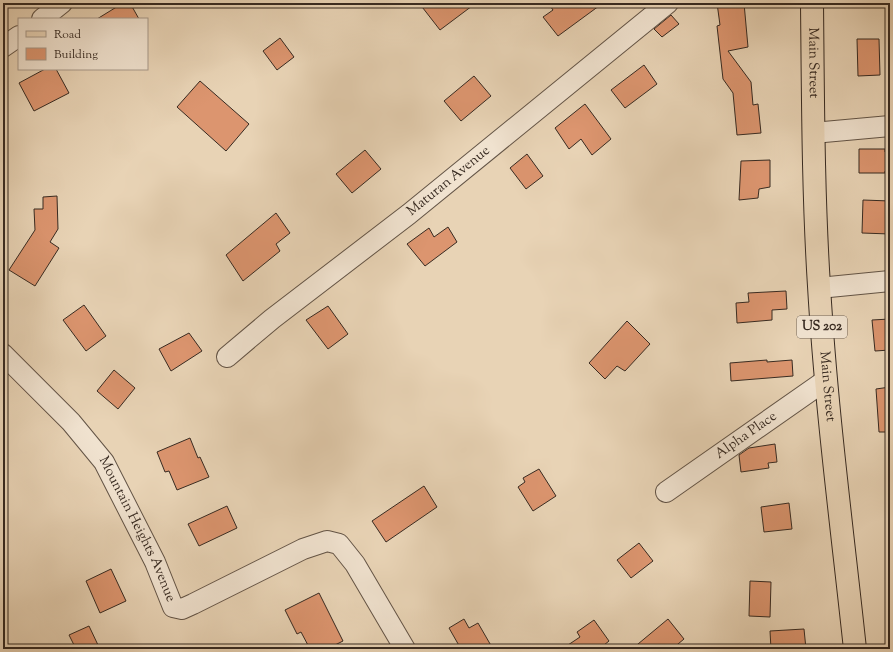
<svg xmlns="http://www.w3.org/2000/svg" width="893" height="652" viewBox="0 0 893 652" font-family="'Sorts Mill Goudy',serif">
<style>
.building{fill:#dc956f;stroke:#372a21}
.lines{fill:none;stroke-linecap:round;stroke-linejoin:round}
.minor-casing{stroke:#635446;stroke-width:22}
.major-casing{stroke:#372a21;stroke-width:24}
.minor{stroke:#f0e2cf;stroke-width:20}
.major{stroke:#e8d3b5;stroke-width:22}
.labels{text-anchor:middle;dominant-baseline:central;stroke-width:3;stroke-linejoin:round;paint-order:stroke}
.shield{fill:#f0e2cf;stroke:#6e6155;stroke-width:1}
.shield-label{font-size:13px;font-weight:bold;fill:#372a21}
.street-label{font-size:14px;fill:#372a21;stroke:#f0e2cf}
</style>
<rect width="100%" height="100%" fill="#e8d3b5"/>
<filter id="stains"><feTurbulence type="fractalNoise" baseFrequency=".005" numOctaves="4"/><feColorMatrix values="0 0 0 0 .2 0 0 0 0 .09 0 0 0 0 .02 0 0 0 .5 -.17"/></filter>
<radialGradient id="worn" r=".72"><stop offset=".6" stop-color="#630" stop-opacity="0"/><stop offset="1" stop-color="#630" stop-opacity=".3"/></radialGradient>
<path class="building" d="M 123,3 L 130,3 L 139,19 L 97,19 Z
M 419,3 L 476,3 L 440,30 Z
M 548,3 L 603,3 L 558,36 L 543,17 L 553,10 Z
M 717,3 L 744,3 L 748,47 L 728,51 L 751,82 L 753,105 L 758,104 L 761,133 L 737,135 L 733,93 L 723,79 L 717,26 L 720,25 Z
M 671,15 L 679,24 L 662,37 L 654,29 Z
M 280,38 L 294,57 L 277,70 L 263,51 Z
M 857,39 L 879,39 L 880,75 L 858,76 Z
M 644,65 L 657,84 L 625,108 L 611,90 Z
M 45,69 L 56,69 L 69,93 L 34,111 L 19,83 Z
M 474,76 L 491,96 L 461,121 L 444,101 Z
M 200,81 L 249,124 L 226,151 L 177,107 Z
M 585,104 L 611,139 L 592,155 L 581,139 L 569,149 L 555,128 Z
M 859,149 L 885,149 L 885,152 L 890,152 L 890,171 L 885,171 L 885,173 L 859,173 Z
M 365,150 L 381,169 L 352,193 L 336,174 Z
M 527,154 L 543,176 L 526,189 L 510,168 Z
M 770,160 L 770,187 L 759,189 L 758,198 L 739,200 L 741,161 Z
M 57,196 L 58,229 L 50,242 L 59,248 L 35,286 L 9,270 L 35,230 L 34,209 L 43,209 L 43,197 Z
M 863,200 L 890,201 L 890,234 L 862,233 Z
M 276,213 L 290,233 L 276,244 L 280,251 L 243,281 L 226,255 Z
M 448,227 L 457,242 L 425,266 L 407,244 L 429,228 L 434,237 Z
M 786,291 L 787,309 L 772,310 L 772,320 L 737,323 L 736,303 L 749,302 L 748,293 Z
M 84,305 L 106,336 L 86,351 L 63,320 Z
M 328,306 L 348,334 L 328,349 L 306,320 Z
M 890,319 L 890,350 L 875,351 L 872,320 Z
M 627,321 L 650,344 L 625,371 L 617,366 L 605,379 L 589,363 Z
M 189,333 L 202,351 L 171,371 L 159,349 Z
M 767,360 L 767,362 L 792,360 L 793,376 L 731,381 L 730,363 Z
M 114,370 L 135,388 L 118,409 L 97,391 Z
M 890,387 L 890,432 L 879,432 L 876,389 Z
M 190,438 L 198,458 L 200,457 L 209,477 L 177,490 L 169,471 L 165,472 L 157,452 Z
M 775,444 L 777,462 L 768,463 L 769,468 L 741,472 L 739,455 L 749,448 Z
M 539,469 L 556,496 L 533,511 L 518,487 L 525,482 L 523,478 Z
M 424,486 L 437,507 L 386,542 L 372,521 Z
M 789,503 L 792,529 L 764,532 L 761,507 Z
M 227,506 L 237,528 L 199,546 L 188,524 Z
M 639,543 L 653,561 L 631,578 L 617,560 Z
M 111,569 L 126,601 L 100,613 L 86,581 Z
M 750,581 L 771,582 L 770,617 L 749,616 Z
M 319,593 L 343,641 L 327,649 L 310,649 L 301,632 L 297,634 L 285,610 Z
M 464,619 L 469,628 L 478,623 L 493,649 L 461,649 L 449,628 Z
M 668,619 L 684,639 L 672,649 L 632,649 Z
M 594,620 L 609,641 L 599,649 L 562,649 L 580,637 L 577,632 Z
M 89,626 L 98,645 L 89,649 L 76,649 L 69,635 Z
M 804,629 L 806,649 L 771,649 L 770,631 Z"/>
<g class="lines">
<defs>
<g id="minor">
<path d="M 42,19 L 62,3"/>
<path d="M 3,47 L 19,36"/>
<path d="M 813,133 L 890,126"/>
<path d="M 819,288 L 890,281"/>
<path id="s1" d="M 3,354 L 71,422 L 104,462 L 155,562 L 173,607 L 182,609 L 193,604 L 303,549 L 327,541 L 339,544 L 355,564 L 405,649"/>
<path id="s2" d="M 227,357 L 272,319 L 409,214 L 668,3"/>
<path id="s3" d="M 666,492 L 826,380"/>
</g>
<g id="major">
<path id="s4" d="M 812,3 C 813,97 813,192 819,286 C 826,407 842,528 855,649"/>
</g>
</defs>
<use href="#minor" class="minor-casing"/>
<use href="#major" class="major-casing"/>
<use href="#minor" class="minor"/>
<use href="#major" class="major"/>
</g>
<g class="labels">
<rect class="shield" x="797" y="316" width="50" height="22" rx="3"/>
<g class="shield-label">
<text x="822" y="327">US 202</text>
</g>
<g class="street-label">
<text stroke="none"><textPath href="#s4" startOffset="60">Main Street</textPath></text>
<text stroke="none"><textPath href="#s2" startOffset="283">Maturan Avenue</textPath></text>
<text stroke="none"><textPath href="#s4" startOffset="384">Main Street</textPath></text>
<text stroke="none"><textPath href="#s3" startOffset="98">Alpha Place</textPath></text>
<text stroke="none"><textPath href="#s1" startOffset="223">Mountain Heights Avenue</textPath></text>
</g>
</g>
<rect width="893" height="652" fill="none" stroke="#e8d3b5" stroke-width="16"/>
<rect x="4" y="4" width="885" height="644" fill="none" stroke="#372a21" stroke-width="2"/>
<rect x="8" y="8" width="877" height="636" fill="none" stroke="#372a21"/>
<rect x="18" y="18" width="130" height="52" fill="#f0e2cf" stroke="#a69889"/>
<rect x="26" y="31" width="20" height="6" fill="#e8d3b5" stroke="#a69889"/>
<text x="54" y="38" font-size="12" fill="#372a21">Road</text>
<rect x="26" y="48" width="20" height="12" fill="#dc956f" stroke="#a69889"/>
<text x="54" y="58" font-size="12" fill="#372a21">Building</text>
<rect width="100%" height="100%" filter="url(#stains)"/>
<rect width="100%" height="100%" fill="url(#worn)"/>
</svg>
